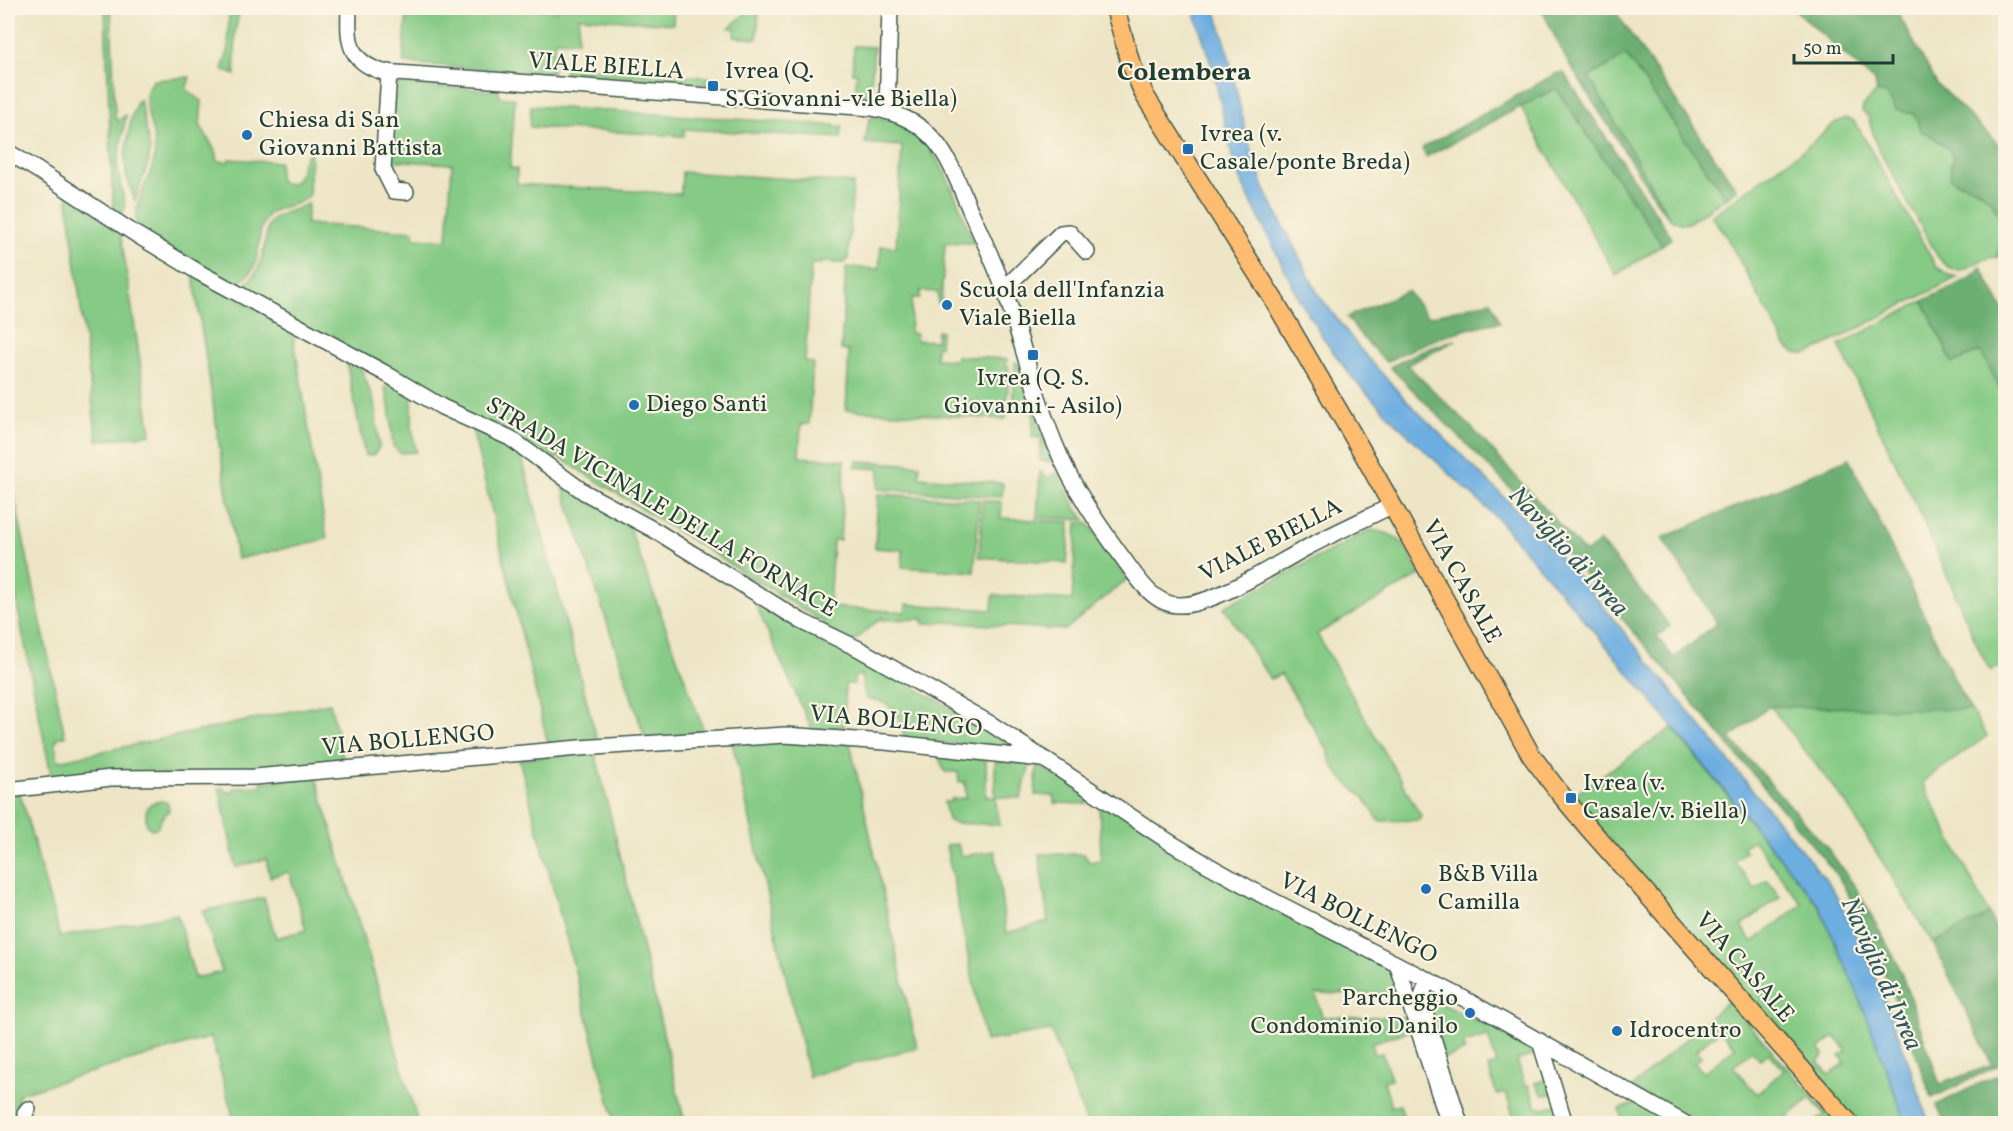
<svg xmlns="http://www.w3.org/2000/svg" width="2013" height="1131" viewBox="0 0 2013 1131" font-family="Vollkorn,serif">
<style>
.green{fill:#86cb85;stroke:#52845c;stroke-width:1.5;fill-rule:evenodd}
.forest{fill:#6caf72;stroke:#467653;stroke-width:1.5}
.water{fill:#6daee1;stroke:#46768a;stroke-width:1.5}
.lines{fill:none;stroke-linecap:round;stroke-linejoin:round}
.minor-casing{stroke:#3e564a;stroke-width:18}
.major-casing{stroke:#3e564a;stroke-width:21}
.minor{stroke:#fff;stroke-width:15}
.major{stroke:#febc70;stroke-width:18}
.poi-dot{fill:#1f6fb2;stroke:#fcf5e5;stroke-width:2}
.labels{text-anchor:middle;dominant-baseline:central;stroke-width:4.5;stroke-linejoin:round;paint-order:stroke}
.street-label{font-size:24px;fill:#1f3d34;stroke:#fcf5e5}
.poi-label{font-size:24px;fill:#1f3d34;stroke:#fcf5e5;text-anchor:start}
.neighbourhood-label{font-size:26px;font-weight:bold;fill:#1f3d34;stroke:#fcf5e5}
.water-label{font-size:26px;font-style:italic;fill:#32595f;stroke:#fcf5e5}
</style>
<rect width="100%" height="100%" fill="#fcf5e5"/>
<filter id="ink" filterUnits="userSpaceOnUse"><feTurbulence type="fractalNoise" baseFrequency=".0167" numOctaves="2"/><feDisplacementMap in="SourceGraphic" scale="12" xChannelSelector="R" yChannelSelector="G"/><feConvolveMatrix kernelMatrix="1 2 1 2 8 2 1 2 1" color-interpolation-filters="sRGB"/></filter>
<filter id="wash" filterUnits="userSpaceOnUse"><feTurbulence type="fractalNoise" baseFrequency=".008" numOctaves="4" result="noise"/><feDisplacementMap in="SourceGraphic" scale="24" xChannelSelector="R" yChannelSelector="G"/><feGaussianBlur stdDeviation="1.35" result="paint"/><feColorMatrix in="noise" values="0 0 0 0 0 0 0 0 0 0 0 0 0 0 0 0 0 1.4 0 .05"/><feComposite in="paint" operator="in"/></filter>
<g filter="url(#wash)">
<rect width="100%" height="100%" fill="#ede5c5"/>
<path class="green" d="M 105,8 L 111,8 L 115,117 L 118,121 L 126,115 L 117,166 L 125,207 L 124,211 L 117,216 L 109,210 L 112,210 L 113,203 Z
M 229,8 L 240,8 L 235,32 L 235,75 L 222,69 L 228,52 Z
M 407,8 L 512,8 L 557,11 L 557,8 L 674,8 L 673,24 L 579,17 L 578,41 L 555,40 L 552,74 L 403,63 Z
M 752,8 L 759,8 L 757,39 L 734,37 L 735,28 L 729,28 Z
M 854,46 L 874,47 L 870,96 L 855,95 L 857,73 L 852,73 Z
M 1626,54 L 1726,198 L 1688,223 L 1682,224 L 1670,219 L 1589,77 Z
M 565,67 L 717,78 L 716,85 L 565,75 Z
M 190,77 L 186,89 L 202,101 L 200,125 L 217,154 L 217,161 L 228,162 L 229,159 L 279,162 L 279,178 L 283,183 L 290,184 C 305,178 299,158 311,152 L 309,196 C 305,198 302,201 297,203 C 288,207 273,208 267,216 C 251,238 270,269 233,285 L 138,230 C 129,202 155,177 155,150 C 156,126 135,99 154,80 Z
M 397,84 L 499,91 L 499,97 L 515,99 L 510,168 L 517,169 L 517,184 L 681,194 L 682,172 L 853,183 L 848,260 L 843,263 L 821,262 L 820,264 L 811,264 L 805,362 L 813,363 L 809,424 L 801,424 L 799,457 L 845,460 L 840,540 L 833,540 L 829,607 L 905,612 L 906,604 L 992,610 L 993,595 L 1072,600 L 1077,523 L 1088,523 L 1127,579 L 1065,630 L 945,622 L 923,624 L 923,619 L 882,620 L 882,617 L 853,642 L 823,628 L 823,622 L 557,456 L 552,464 L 430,397 L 428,386 L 420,382 L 417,387 L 235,289 C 263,280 263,250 268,226 C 276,210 295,213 308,203 L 306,224 L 414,231 L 414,238 L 447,240 L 452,164 L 387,160 L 392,98 L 396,98 Z
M 1556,88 L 1662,245 L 1616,275 L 1521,107 Z
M 1877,92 L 1887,94 L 1896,110 L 1914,114 L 1936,140 L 1952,152 L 1953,159 L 1950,166 L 1955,182 C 1975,186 1995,197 2001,219 C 2004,229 1999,246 1998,257 C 1972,256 1963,287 1938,257 L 1877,147 L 1868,116 L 1862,111 L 1863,106 Z
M 140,99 L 150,150 L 148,163 L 135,201 L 126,175 L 125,156 L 131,119 L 137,102 Z
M 531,106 L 842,126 L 841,138 L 684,129 L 684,136 L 530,127 Z
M 874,117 C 882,117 889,120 896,123 C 943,144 956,200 974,243 L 945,243 L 941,303 L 938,303 L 938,292 L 920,291 L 920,298 L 912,298 L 910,333 L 917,334 L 916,340 L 936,341 L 937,331 L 941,331 L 940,346 L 936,347 L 936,359 L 955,360 L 956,356 L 1007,359 L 1006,366 L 1009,366 L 1006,419 L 846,410 L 849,351 L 841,350 L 846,267 L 879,269 L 881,246 L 896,247 L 902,146 L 865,143 L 869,119 Z
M 1846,118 L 1854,121 L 1859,129 L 1936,266 L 1949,275 L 1958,277 L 1812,352 C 1800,357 1793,354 1785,344 L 1725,234 L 1711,216 L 1806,148 L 1835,123 Z
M 67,193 L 120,230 L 151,434 L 97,441 Z
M 193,274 L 292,329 L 327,539 L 237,559 Z
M 1923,301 L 1952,362 L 1981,351 L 2005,399 L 2005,666 L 1990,670 L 1982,656 L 1922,518 L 1839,345 Z
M 345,355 L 359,365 L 362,370 L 375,405 L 379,447 L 374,455 L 365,456 Z
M 1015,362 L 1018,363 L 1052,462 L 1040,461 L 1041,438 L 1032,437 L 1033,412 L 1012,410 Z
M 391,383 L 412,394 L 412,428 L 416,452 L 400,453 L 393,446 L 389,404 L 385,388 Z
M 471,424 L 519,447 L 598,743 L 549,748 Z
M 857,461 L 920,465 L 919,477 L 1003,483 L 1002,497 L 878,489 L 880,469 L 856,467 Z
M 8,467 L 65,736 L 59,737 L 55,743 L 58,761 L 330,703 L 345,767 L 52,780 L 8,560 Z
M 1040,472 L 1042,472 L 1043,476 L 1054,477 L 1054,473 L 1058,473 L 1077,510 L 1086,520 L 1037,517 Z
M 560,479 L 626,519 L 705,734 L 645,738 Z
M 878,494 L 980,500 L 974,572 L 902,567 L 903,550 L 875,548 Z
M 983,500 L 1002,502 L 1001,518 L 1070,522 L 1067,563 L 979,557 Z
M 1370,530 C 1405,534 1405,547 1420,575 L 1317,634 L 1421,816 L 1419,820 L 1379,821 C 1374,814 1369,803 1363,797 C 1351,786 1329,770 1329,752 L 1281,674 L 1270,679 L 1224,607 Z
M 751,595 L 1025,750 L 906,740 C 897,717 896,700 866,699 L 861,675 L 854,677 L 854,684 L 845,684 L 844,735 L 813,732 Z
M 1770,706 L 1971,710 L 1987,736 L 1922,782 L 1989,914 L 1933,943 L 1845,802 Z
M 1672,728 L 1818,904 L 1859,996 L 1906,1123 L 1857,1123 L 1572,796 ZM 1753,840 L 1802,904 L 1753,942 L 1741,926 L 1780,897 L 1767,880 L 1755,889 L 1734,861 L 1746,851 L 1743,847 ZM 1835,1036 L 1847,1051 L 1840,1056 L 1845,1063 L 1829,1075 L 1818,1061 L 1824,1055 L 1819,1049 Z
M 732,742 L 850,743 L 917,1048 L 826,1071 L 809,1077 Z
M 595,752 L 685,1123 L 615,1123 L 519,759 Z
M 941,754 L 986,760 L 986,797 L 995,797 L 995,761 L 1030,764 L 1021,798 L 995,797 L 1000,825 L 954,823 L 948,820 L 944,802 L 951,802 L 951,799 L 966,798 L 965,782 L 959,782 L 958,772 L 945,772 L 939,758 Z
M 1037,764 L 1088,794 L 1087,804 L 1054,803 L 1054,796 L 1035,795 Z
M 316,777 L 418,1123 L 235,1123 L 211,1037 L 20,1093 L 17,1103 L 22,1123 L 8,1123 L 8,794 L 20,793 L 60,937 L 177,914 L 195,978 L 222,972 L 203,911 L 264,898 L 276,938 L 306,930 L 289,872 L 270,877 L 266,859 L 236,867 L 219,788 L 224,788 L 225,792 L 233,792 L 234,788 L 262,786 L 261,782 Z
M 1099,799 L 1395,967 L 1405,993 L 1316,994 L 1322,1017 L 1410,1017 L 1413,1030 L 1371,1043 L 1374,1055 L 1382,1053 L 1391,1079 L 1384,1081 L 1391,1107 L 1400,1105 L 1405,1123 L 1087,1123 L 1051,1031 L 985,1041 L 946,845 L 958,844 L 961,856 L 995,851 L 1006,933 L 1048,922 L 1039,854 L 1084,854 L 1089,862 L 1101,860 Z
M 161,801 L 168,803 L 169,810 L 162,818 L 157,828 L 151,829 L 148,827 C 145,819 144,808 152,803 Z
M 1428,997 L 1485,1025 L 1496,1021 L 1538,1042 L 1553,1094 L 1543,1095 L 1535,1083 L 1546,1080 L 1538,1054 L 1517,1060 L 1525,1086 L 1529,1085 L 1536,1106 L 1544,1108 L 1557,1105 L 1560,1115 L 1536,1123 L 1507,1123 L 1515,1121 L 1506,1093 L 1497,1095 L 1488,1067 L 1497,1064 L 1488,1036 L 1464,1043 L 1465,1051 L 1444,1058 Z
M 1728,1001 L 1836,1123 L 1814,1123 L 1825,1114 L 1810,1098 L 1781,1123 L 1694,1123 L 1631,1088 ZM 1720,1030 L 1735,1047 L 1704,1073 L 1695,1063 L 1702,1057 L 1696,1050 ZM 1752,1051 L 1760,1060 L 1769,1053 L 1784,1070 L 1757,1094 L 1733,1067 Z
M 1639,1102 L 1678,1123 L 1623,1123 L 1619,1109 Z"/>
<path class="forest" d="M 1541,8 L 1613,8 L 1737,190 L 1726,198 L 1626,55 L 1589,77 L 1670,219 L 1662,210 L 1566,59 Z
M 1793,8 L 1895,8 L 1937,84 L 2005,151 L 2005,259 L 1998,257 L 2002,220 L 1991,201 L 1979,190 L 1951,179 C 1949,170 1952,168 1953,160 C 1955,150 1931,134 1922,132 L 1914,114 L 1896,110 L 1887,94 L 1877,92 L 1875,82 Z
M 1557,73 L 1564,73 L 1672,238 L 1662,245 L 1556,88 L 1426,157 L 1422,148 Z
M 1981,267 L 2005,314 L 2005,399 L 1981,351 L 1953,363 L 1923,301 L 1970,278 Z
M 1407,291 L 1428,317 L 1491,301 L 1500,322 C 1457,329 1425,342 1386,362 L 1362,337 L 1347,317 Z
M 1456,340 L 1407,365 L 1473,429 L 1585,553 L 1600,542 L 1670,626 L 1657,637 L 1674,658 L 1717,623 L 1662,538 L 1849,458 L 1961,693 L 1971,710 L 1770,706 L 1730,738 L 1829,850 L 1856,888 L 1898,964 L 1940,1084 L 1992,1065 L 1933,943 L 1989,914 L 2005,947 L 2005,1062 L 1932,1098 L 1894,996 L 1853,903 L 1838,876 L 1671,676 L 1517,495 L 1390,367 L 1427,348 Z
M 2005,1071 L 2005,1123 L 1946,1123 L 1936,1105 Z"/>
<path class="water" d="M 1193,8 L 1215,8 L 1226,45 L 1247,137 L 1264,188 L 1318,294 L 1360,349 L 1404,398 L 1512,505 L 1590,590 L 1833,889 C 1871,961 1901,1036 1926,1114 L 1931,1123 L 1906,1123 L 1859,996 L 1818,904 L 1603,642 L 1497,518 L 1405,432 L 1354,380 L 1327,344 L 1299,299 L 1235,169 L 1213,69 Z"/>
</g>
<g filter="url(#ink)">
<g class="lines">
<defs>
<path id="minor" d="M 349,8 C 348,40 347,61 383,72 L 872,108 C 897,113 918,121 935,141 C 951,160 960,187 970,210 C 982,236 994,262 1004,289 C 1022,340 1034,394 1055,444 C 1072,487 1098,524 1125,561 C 1138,579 1154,605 1179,605 C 1213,606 1274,565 1306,548 C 1334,533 1363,520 1391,506
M 389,72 L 383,169 L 394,191 L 406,192
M 887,111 L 890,8
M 8,152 L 39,171 L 137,235 L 200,273 L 383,372 L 442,407 L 510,438 L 584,492 L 656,531 L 801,621 L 859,649 L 991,724 L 1171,843 L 1208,865 L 1260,894 L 1463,998 L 1686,1124
M 1004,289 L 1061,233 L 1069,232 L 1087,252
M 8,790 L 111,778 L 255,777 L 579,748 L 785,735 L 885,742 L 1042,759
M 1397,964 L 1449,1124
M 1427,979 L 1421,1000 L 1460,1124
M 1540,1041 L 1565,1124
M 26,1124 L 25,1113 L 28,1109"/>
<path id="major" d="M 1115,8 L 1130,61 L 1145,96 L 1274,300 L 1363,453 L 1531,755 L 1558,791 L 1587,826 L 1850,1124"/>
</defs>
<use href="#minor" class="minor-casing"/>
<use href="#major" class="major-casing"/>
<use href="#minor" class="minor"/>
<use href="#major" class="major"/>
</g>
</g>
<g class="poi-dot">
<rect x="707" y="80" width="12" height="12" rx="3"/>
<circle cx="247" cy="135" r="6"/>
<rect x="1182" y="143" width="12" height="12" rx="3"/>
<circle cx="947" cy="305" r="6"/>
<rect x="1027" y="349" width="12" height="12" rx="3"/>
<circle cx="634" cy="405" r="6"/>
<rect x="1565" y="792" width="12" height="12" rx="3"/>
<circle cx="1426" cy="889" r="6"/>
<circle cx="1470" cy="1013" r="6"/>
<circle cx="1617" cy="1031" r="6"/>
</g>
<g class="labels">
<g class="street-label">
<text transform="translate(606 67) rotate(4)">VIALE BIELLA</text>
<text transform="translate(661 508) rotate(31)">STRADA VICINALE DELLA FORNACE</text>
<text transform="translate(1271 541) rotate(-27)">VIALE BIELLA</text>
<text transform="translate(1461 582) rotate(61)">VIA CASALE</text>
<text transform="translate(896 722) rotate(5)">VIA BOLLENGO</text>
<text transform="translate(408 741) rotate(-5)">VIA BOLLENGO</text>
<text transform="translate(1358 919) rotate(27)">VIA BOLLENGO</text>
<text transform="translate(1744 968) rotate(49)">VIA CASALE</text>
</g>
<g class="poi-label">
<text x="725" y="72">Ivrea (Q.<tspan x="725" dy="28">S.Giovanni-v.le Biella)</tspan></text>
<text x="259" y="121">Chiesa di San<tspan x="259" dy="28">Giovanni Battista</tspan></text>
<text x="1200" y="135">Ivrea (v.<tspan x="1200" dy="28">Casale/ponte Breda)</tspan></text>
<text x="959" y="291">Scuola dell'Infanzia<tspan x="959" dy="28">Viale Biella</tspan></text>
<text x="1033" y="379" text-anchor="middle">Ivrea (Q. S.<tspan x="1033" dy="28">Giovanni - Asilo)</tspan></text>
<text x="646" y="405">Diego Santi</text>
<text x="1583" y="784">Ivrea (v.<tspan x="1583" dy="28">Casale/v. Biella)</tspan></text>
<text x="1438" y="875">B&amp;B Villa<tspan x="1438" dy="28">Camilla</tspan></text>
<text x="1458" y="999" text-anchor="end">Parcheggio<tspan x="1458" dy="28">Condominio Danilo</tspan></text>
<text x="1629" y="1031">Idrocentro</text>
</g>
<g class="neighbourhood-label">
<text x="1184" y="73">Colembera</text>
</g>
<g class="water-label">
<text transform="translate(1568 552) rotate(48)">Naviglio di Ivrea</text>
<text transform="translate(1881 974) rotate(66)">Naviglio di Ivrea</text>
</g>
</g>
<rect width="2013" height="1131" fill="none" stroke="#fcf5e5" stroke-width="30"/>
<path d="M1794 54v9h99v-9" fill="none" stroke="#1f3d34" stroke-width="3"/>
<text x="1803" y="54" font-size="18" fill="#1f3d34" stroke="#fcf5e5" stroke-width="4.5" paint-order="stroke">50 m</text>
</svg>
